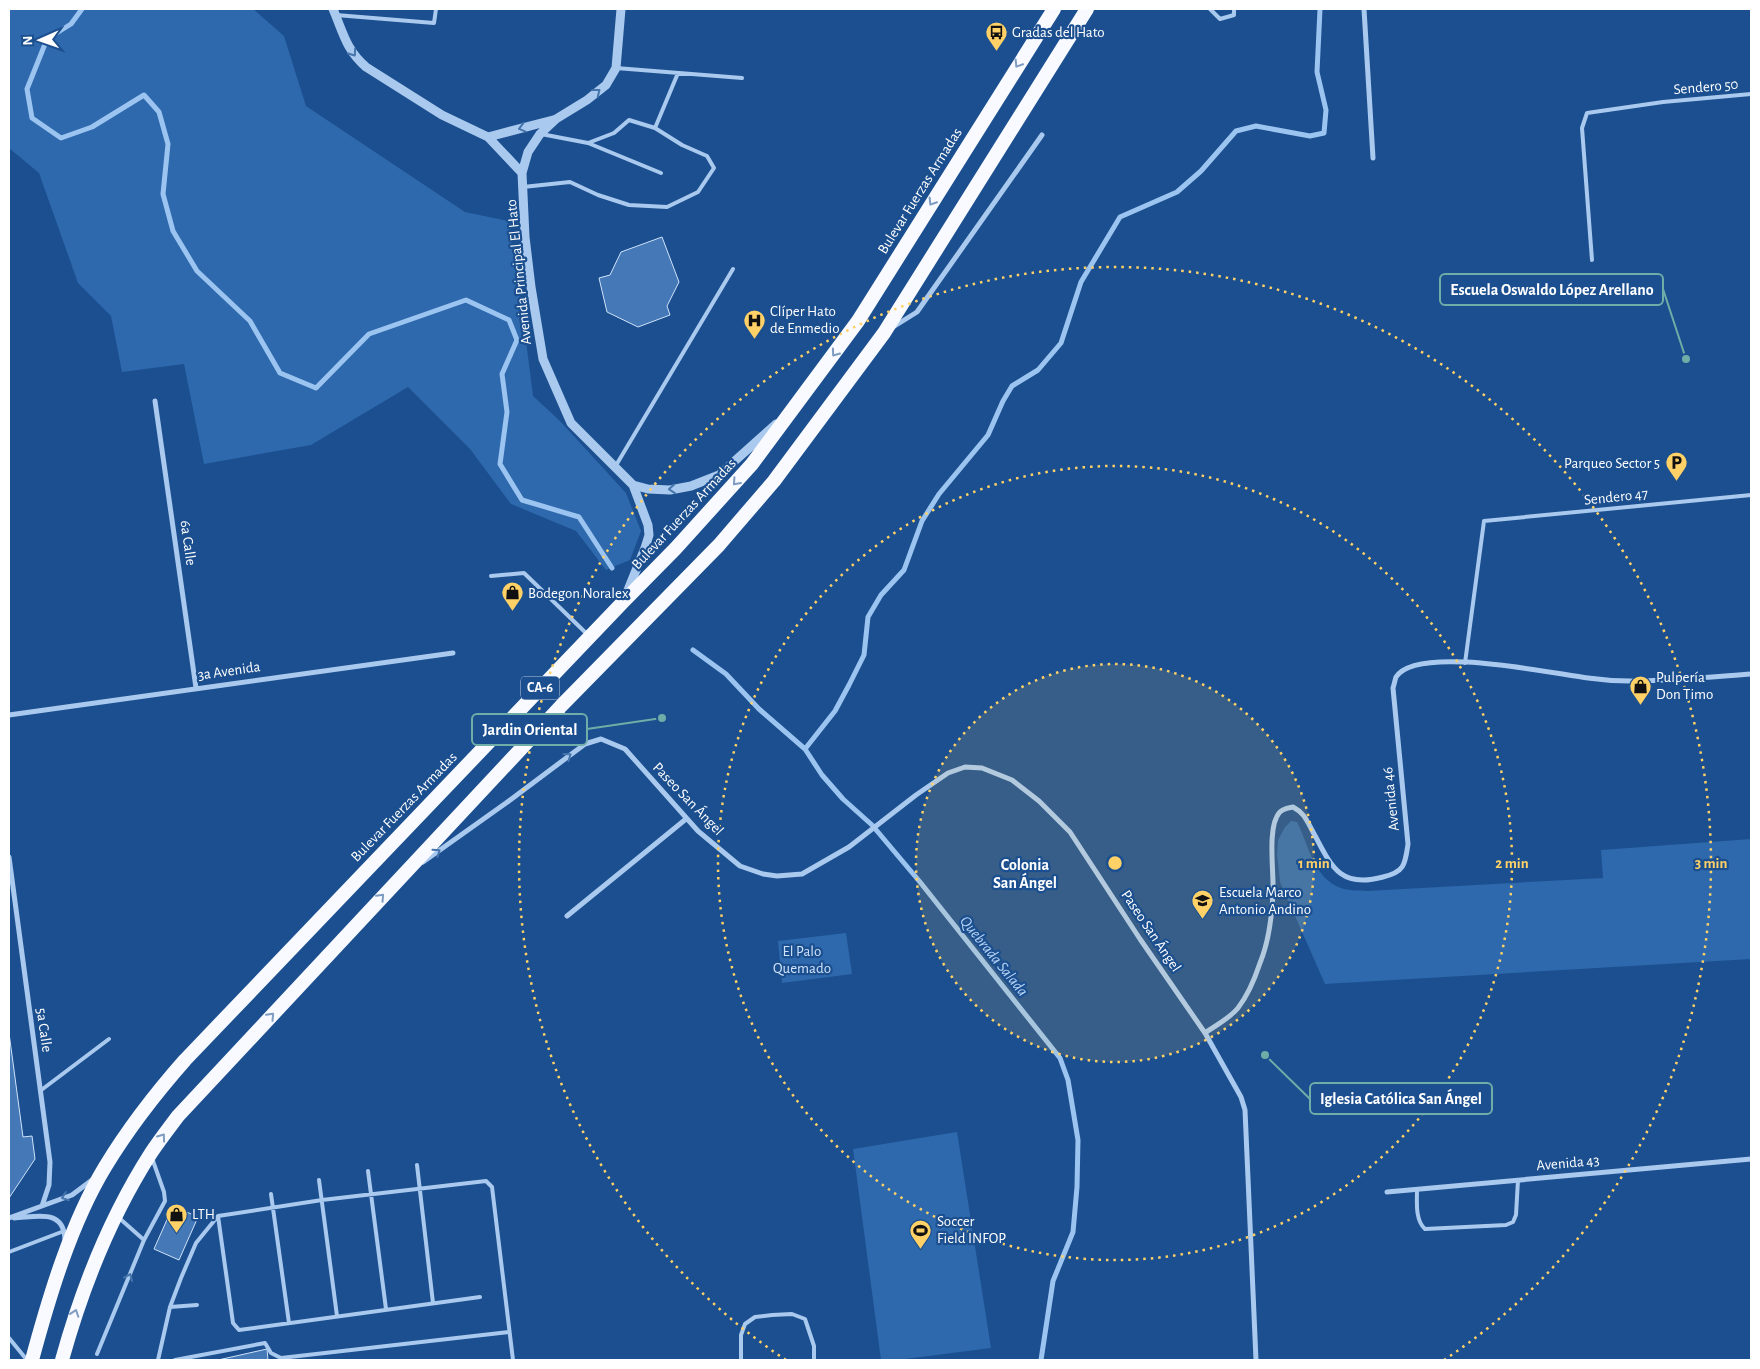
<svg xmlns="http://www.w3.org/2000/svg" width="1760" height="1369" viewBox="0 0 1760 1369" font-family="'Alegreya Sans',sans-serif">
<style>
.green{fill:#2e69ad}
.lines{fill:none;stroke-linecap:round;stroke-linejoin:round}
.stream{stroke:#9cc4f0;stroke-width:5}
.building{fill:#4478b7;stroke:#cfe3fa}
.service{stroke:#a9c9ee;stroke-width:4}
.minor{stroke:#a9c9ee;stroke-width:5}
.tertiary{stroke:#a9c9ee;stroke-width:9}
.trunk{stroke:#f8faff;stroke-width:14}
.oneway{stroke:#4674ac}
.oneway2{stroke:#7e9cc1}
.ring{fill:none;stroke:#ffd166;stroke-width:2.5;stroke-dasharray:2.5 5}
.labels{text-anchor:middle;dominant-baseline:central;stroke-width:4.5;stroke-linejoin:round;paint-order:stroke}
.shield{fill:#1b4f8f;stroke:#bbcadd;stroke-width:1}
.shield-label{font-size:14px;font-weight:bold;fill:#fff}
.poi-label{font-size:15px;fill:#fff;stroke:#1b4f8f;text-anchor:start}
.street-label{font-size:15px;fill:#fff;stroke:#1b4f8f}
.park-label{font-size:15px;fill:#cfe3fa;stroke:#1b4f8f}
.neighbourhood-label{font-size:16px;font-weight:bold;fill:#fff;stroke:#1b4f8f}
.water-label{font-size:16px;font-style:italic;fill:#b5d3f5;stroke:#1b4f8f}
.centre{fill:#ffd166;stroke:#1b4f8f;stroke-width:2.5}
.ring-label{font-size:15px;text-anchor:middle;font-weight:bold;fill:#ffd166;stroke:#1b4f8f;stroke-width:4.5;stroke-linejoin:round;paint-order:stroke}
.leader{fill:none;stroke:#6fada8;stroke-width:2}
.callout-dot{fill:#6fada8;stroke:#1b4f8f;stroke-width:2}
.callout{fill:#1b4f8f;stroke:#6fada8;stroke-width:2}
.callout-label{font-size:16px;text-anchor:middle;font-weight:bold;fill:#fff}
</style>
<rect width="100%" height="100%" fill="#1b4f8f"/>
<path class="green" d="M 9,9 L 253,9 L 284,36 L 306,106 L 465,212 L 508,221 L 518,278 L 533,396 L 559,420 L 626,493 L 641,531 L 630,560 L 606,570 L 576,531 L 511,504 L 470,449 L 408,387 L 311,445 L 204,464 L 184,364 L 122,372 L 111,316 L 78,283 L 39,173 L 9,148 Z
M 1291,821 L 1297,822 L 1300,828 C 1310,851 1316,881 1344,889 C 1351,891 1360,890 1367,891 L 1603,878 L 1601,850 L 1751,839 L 1751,959 L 1325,984 L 1280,882 L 1277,854 L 1278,840 L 1285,827 Z
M 846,933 L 852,974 L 782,983 L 778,941 Z
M 957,1132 L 991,1348 L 897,1360 L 881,1360 L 853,1149 Z"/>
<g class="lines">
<path class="stream" d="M 82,9 L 71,24 L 47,39 L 27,89 L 32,118 L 61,138 L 92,127 L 144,95 L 159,112 L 168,144 L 163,194 L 173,231 L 197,271 L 250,321 L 280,373 L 316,388 L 369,334 L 466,300 L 509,320 L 517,340 L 502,374 L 507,412 L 500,464 L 522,500 L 579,517 L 612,568
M 693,650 L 726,674 L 759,709 L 805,749 L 822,775 L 843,799 L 872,825 L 920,882 L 1060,1058 L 1068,1080 L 1078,1140 L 1077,1187 L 1073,1232 L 1053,1281 L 1041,1360
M 805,749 L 835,711 L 849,685 L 864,655 L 868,617 L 881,595 L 904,570 L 922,521 L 939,494 L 988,435 L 1003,401 L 1012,386 L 1038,370 L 1061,343 L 1081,282 L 1120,217 L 1177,192 L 1201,171 L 1236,131 L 1256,126 L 1310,136 L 1324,133 L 1326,110 L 1317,72 L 1320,9"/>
</g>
<path class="building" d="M 662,237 L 679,282 L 667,306 L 670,315 L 638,327 L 607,312 L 599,278 L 610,275 L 621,252 Z
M 9,1033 L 23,1137 L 32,1136 L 35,1159 L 9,1198 Z
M 173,1206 L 198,1217 L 179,1260 L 154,1249 Z
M 267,1349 L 268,1360 L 218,1360 Z"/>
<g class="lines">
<path class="service" d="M 1210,9 L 1220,19 L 1234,15 L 1234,9
M 336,15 L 434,23 L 436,9
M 616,68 L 742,78
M 655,128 L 678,73
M 588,143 L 661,173
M 523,187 L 570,182 L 598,195 L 629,205 L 667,207 L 698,192 L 714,168 L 707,156 L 682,145 L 655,128 L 629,120 L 614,133 L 588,143 L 541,134
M 1592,260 L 1582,128 L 1587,113 L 1663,102 L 1751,94
M 615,467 L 733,269
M 491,576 L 524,573 L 588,635
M 1465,663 L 1484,521 L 1751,495
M 40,1091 L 109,1039
M 417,1165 L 433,1303
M 368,1171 L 386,1309
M 319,1180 L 337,1316
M 1417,1189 C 1417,1202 1415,1220 1425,1229 L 1506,1225 L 1513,1222 L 1516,1215 L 1518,1180
M 271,1194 L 289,1323
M 218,1216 L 233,1323 L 239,1330 L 480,1297
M 118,1217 L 144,1240
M 9,1252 L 64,1231
M 170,1307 L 197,1305
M 9,1338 L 27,1360
M 97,1354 L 144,1240 L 165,1201 L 164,1192 L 152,1158
M 158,1360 L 170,1307 L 181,1278 L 196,1243 L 218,1216 L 322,1200 L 486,1181 L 492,1187 L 513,1360
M 175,1360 L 265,1343 L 271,1353 L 281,1358 L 509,1332
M 741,1360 L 741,1335 L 745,1324 L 755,1317 L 772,1315 L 792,1314 L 805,1319 L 814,1346 L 814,1360"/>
<path class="minor" d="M 1364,9 L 1373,158
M 893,327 L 917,312 L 1042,135
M 155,401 L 196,688
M 560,710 L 585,744
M 9,715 L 453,653
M 9,857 L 50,1162 L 49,1185 L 42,1206
M 423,862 L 506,803 L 585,744 L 601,739 L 625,749 L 698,831 L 740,866 L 763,874 L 777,876 L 802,874 L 849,847 L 916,795 L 948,773 L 965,767 L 982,768 L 1012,780 L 1039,801 L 1070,832 L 1140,939 L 1205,1033 L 1241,1097 L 1245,1110 L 1256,1360
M 567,916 L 686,819
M 1205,1033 C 1215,1026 1230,1018 1238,1008 C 1248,995 1255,978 1260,963 C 1269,941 1272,916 1273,892 C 1274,872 1267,828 1279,813 C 1283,808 1288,808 1293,807 C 1304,813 1306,819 1312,830 C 1331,865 1338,889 1383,877 C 1405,872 1405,864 1408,844 L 1393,688 C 1394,685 1395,680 1396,677 C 1417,644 1554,674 1588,678 C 1602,680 1616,681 1630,681 C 1670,681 1711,677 1751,674
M 1387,1192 L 1751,1159
M 9,1218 L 72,1195 L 92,1180
M 14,1218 C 37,1217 64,1208 65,1240"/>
<path class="tertiary" d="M 333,9 C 343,32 346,50 366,67 L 442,115 L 488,137 L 522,173
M 621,9 L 616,68 L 606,85 L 587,100 L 556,119 L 540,134 L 528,152 L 522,173 L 525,237 L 531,287 L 543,359 L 571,423 L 633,485 L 648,525 L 649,535 L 645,548 L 626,595
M 488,137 L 553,120
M 633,485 L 648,489 L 670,490 L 691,486 L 719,475 L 776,424"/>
<path class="trunk" d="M 32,1360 C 49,1297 71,1223 105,1167 C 128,1129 155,1094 185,1060 L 623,602 L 676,548 L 752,464 L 858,321 L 1054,9
M 62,1360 C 82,1288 110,1217 151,1153 C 159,1141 169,1128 178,1116 L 561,706 L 719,545 L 774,481 L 884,333 L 1087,9"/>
</g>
<defs><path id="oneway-chevron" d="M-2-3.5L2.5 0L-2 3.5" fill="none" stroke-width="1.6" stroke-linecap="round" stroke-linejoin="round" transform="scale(1.25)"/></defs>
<g class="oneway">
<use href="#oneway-chevron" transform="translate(353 53) rotate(55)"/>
<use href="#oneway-chevron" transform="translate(597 92) rotate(-38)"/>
<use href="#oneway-chevron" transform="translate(522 128) rotate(165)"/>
<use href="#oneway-chevron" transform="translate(672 489) rotate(175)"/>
<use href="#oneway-chevron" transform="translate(568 756) rotate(-36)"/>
<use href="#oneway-chevron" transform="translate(437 852) rotate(-35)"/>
<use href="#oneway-chevron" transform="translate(65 1197) rotate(159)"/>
<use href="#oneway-chevron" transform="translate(129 1277) rotate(-67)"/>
</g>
<g class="oneway2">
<use href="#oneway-chevron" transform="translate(1018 64) rotate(122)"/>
<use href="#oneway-chevron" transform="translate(932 202) rotate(122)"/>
<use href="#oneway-chevron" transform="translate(835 353) rotate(126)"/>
<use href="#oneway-chevron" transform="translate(736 482) rotate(132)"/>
<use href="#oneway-chevron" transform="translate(381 897) rotate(-47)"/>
<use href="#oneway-chevron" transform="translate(271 1016) rotate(-47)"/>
<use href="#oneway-chevron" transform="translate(162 1137) rotate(-54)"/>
<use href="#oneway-chevron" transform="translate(75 1313) rotate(-71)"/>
</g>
<circle cx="1115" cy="863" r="199" fill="#ffd166" fill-opacity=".12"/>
<g class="ring">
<circle cx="1115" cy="863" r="199"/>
<circle cx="1115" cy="863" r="397"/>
<path d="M786 1360A596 596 0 1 1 1444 1360"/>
</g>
<defs>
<symbol id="bus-pin" viewBox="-11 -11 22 30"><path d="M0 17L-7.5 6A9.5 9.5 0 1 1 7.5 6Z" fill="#ffd166" stroke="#1b4f8f"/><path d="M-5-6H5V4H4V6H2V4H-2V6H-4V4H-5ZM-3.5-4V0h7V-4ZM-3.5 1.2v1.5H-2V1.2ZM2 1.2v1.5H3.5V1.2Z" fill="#111"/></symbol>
<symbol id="hospital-pin" viewBox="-11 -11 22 30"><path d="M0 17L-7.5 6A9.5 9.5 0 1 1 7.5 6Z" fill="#ffd166" stroke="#1b4f8f"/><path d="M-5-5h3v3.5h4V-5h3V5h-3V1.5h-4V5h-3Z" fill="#111"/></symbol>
<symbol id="parking-pin" viewBox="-11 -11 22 30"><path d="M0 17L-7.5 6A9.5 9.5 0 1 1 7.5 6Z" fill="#ffd166" stroke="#1b4f8f"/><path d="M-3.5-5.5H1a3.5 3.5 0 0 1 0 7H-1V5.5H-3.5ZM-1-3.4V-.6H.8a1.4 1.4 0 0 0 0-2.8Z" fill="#111"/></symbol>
<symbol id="shop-pin" viewBox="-11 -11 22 30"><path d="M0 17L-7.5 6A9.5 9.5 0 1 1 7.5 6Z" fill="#ffd166" stroke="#1b4f8f"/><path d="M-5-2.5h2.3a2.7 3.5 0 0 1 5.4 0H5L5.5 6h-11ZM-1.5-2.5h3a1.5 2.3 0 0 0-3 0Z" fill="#111"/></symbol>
<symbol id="school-pin" viewBox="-11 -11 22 30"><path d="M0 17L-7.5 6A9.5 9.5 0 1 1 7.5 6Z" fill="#ffd166" stroke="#1b4f8f"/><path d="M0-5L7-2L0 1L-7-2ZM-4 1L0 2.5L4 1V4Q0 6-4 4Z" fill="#111"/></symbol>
<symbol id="stadium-pin" viewBox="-11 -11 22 30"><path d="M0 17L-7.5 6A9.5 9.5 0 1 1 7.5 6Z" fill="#ffd166" stroke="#1b4f8f"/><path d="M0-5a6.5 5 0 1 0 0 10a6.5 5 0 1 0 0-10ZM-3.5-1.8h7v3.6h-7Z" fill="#111"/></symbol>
</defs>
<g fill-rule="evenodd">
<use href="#bus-pin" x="984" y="20" width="25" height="34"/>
<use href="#hospital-pin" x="742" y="308" width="25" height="34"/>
<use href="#parking-pin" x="1664" y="450" width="25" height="34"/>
<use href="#shop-pin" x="500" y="580" width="25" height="34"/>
<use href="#shop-pin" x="1628" y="674" width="25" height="34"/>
<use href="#school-pin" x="1190" y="888" width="25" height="34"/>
<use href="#shop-pin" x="164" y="1202" width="25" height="34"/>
<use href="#stadium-pin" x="908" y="1218" width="25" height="34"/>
</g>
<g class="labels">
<rect class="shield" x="521" y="676.5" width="38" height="23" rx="4"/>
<g class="shield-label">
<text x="540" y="688">CA-6</text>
</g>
<g class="poi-label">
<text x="1012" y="32">Gradas del Hato</text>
<text x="770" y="311">Clíper Hato<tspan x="770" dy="17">de Enmedio</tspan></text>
<text x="1660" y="463" text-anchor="end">Parqueo Sector 5</text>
<text x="528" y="593">Bodegon Noralex</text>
<text x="1656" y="677">Pulpería<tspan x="1656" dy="17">Don Timo</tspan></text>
<text x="1219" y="892">Escuela Marco<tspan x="1219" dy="17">Antonio Andino</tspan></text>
<text x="192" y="1214">LTH</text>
<text x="937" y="1221">Soccer<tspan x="937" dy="17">Field INFOP</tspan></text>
</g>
<g class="street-label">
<text transform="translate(1706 87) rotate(-5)">Sendero 50</text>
<text transform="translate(920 191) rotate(-58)">Bulevar Fuerzas Armadas</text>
<text transform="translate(519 272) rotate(-96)">Avenida Principal El Hato</text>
<text transform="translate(1616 497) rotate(-6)">Sendero 47</text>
<text transform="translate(684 514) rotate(-47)">Bulevar Fuerzas Armadas</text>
<text transform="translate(188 543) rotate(82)">6a Calle</text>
<text transform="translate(229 671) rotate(-8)">3a Avenida</text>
<text transform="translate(688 799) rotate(46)">Paseo San Ángel</text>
<text transform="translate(1391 799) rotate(-96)">Avenida 46</text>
<text transform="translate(404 807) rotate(-46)">Bulevar Fuerzas Armadas</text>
<text transform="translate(1151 931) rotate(56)">Paseo San Ángel</text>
<text transform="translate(44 1030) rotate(82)">5a Calle</text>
<text transform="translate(1568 1163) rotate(-5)">Avenida 43</text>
</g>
<g class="park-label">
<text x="802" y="951">El Palo<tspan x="802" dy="17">Quemado</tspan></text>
</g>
<g class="neighbourhood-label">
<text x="1025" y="865">Colonia<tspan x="1025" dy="18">San Ángel</tspan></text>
</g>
<g class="water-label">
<text transform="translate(994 956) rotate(51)">Quebrada Salada</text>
</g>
</g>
<circle cx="1115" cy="863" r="8" class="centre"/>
<g class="ring-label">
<text x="1314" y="868">1 min</text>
<text x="1512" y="868">2 min</text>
<text x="1711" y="868">3 min</text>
</g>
<path class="leader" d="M1686 359L1663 289M662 718L587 729M1265 1055L1310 1099"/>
<g class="callout-dot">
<circle cx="1686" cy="359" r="5"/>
<circle cx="662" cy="718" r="5"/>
<circle cx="1265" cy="1055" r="5"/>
</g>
<g class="callout">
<rect x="1440" y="274" width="223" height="31" rx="5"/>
<rect x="472" y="714" width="115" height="31" rx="5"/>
<rect x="1310" y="1083" width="182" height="31" rx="5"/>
</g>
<g class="callout-label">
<text x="1552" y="295">Escuela Oswaldo López Arellano</text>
<text x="530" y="735">Jardin Oriental</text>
<text x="1401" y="1104">Iglesia Católica San Ángel</text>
</g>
<rect width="1760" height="1369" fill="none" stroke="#ffffff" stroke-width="20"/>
<g transform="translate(40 40) rotate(268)" stroke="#1b4f8f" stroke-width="4" paint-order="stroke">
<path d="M0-4L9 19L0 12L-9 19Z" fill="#ffffff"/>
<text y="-8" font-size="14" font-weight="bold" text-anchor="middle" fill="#ffffff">N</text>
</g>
</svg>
